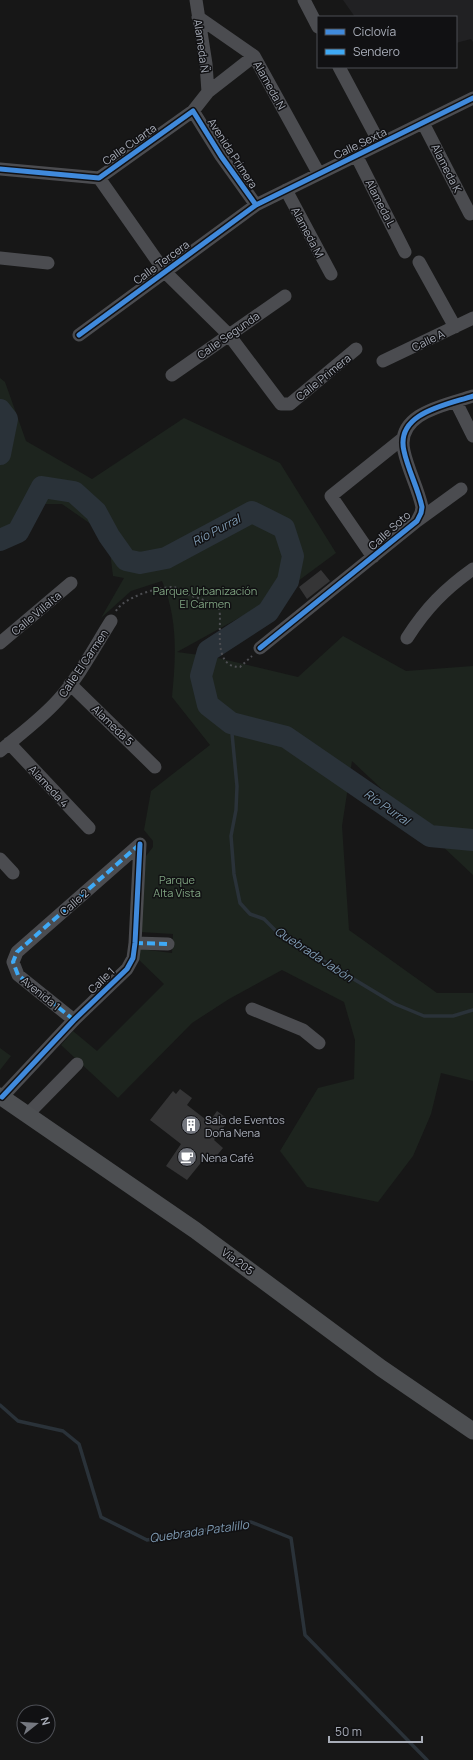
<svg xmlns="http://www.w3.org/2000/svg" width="473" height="1760" viewBox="0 0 473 1760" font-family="Manrope,sans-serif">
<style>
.built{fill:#212123}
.green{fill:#1d241e}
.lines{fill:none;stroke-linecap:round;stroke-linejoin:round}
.stream{stroke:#2a3239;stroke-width:3.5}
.river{stroke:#2a3239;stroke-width:22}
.building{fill:#353536}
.path{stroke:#4d4e52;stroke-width:2;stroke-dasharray:2 3;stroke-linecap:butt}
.minor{stroke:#4b4c50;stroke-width:13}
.major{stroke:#4d4f52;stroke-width:17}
.quiet{stroke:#3fa9f5;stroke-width:4;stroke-dasharray:8 4;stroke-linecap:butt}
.cycleway-casing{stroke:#111113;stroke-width:8}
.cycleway{stroke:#408adc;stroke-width:5}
.labels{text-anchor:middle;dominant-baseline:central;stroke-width:3;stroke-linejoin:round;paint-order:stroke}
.street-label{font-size:11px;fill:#a8adb8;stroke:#111113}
.park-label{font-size:11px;fill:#7fa381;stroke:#111113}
.poi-label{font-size:11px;fill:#a8adb8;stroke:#111113;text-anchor:start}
.water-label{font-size:12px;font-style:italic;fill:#7f9bb3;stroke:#111113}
</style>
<rect width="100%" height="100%" fill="#171717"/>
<path class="built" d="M 343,0 L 473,0 L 473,42 L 471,39 L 456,43 L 456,17 L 355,17 Z"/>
<path class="green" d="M 0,378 L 5,382 L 26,441 L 92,479 L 184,418 L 280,463 L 336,553 L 275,598 L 177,652 L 214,657 L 298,677 L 343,636 L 406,671 L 473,666 L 473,875 L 352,761 L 342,826 L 349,930 L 437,993 L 473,993 L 473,1081 L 441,1073 L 431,1114 L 413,1156 L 378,1202 L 307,1187 L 280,1151 L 318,1088 L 354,1079 L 355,1040 L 344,1002 L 282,970 L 229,999 L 192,1023 L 118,1098 L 61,1045 L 73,1031 L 97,1051 L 164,984 L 137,958 L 140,949 L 172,953 L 173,934 L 140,932 L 146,856 L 153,847 L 153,841 L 144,830 L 151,791 L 210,745 L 172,697 C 176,656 178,619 162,581 L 131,591 L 101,618 L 124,578 L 113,576 L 108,536 L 62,504 L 45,504 L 0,548 Z
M 0,1048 L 11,1056 L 0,1070 Z"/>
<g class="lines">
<path class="stream" d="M 231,723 L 237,786 L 236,810 L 231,836 L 234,874 L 240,903 L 250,914 L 264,919 L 279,934 L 395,1004 L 424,1016 L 453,1016 L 473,1010
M 0,1405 L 18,1421 L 63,1431 L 79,1444 L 101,1517 L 147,1540 L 251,1522 L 291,1538 L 305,1635 L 427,1760"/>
<path class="river" d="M 0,410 L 7,419 L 0,454
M 0,540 L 18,532 L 42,487 L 74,492 L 96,512 L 109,536 L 126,560 L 140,563 L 166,558 L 252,512 L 284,528 L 293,556 L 288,581 L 268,612 L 208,651 L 201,676 L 208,705 L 231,723 L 286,737 L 430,836 L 473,840"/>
</g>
<path class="building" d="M 321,570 L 330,581 L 307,599 L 299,587 Z
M 180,1089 L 192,1098 L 187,1105 L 209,1122 L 217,1111 L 229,1120 L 214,1140 L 223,1148 L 214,1159 L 208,1154 L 187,1180 L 166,1166 L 181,1144 L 150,1120 L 173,1091 L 176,1094 Z"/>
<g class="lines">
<path class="path" d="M 116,611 C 124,597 158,587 173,587 C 177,587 181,591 184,593 C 196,598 208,600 219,607 C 223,626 211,667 240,667 L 252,656"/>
<path class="minor" d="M 196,0 L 206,64 L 208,92
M 304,0 L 318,27
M 198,17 L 254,56 L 319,174
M 339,67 L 380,144
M 193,111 L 221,156 L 256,205
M 423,123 L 470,214
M 356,155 L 405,252
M 0,169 L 99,178 L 193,111 L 208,92 L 254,56
M 99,178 L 165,272 L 229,335 L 281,404 L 290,404 L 356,349
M 286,190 L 331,274
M 0,258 L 48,263
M 419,262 L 455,327
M 79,335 L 256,205 L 473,98
M 383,361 L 473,318
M 172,375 L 285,296
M 456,402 L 473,436
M 417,521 L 461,489
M 373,557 L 331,496 L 402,439
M 407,638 C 426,608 445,589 473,569
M 0,643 L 71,583
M 260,648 L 417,521 L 421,513 L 422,507 C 418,488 408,470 404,451 C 395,413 446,405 473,396
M 70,684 L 155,767
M 9,743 L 89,828
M 0,751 C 19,735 41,719 58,700 C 79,677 94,648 111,621
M 0,859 L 13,873
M 135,943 L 168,944
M 252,1009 L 303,1030 L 319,1043
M 74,1020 L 18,975 L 13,962 L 17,952 L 140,844
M 2,1097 L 74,1020 L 127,969 L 133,958 L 135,943 L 140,844
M 27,1115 L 77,1064"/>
<path class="major" d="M 0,1096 L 195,1230 L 381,1368 L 473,1431"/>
<path class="quiet" d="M 135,943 L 168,944
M 74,1020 L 18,975 L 13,962 L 17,952 L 140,844"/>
<defs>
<path id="cycleway" d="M 0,169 L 99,178 L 193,111 L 221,156 L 256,205
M 79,335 L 256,205 L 473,98
M 260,648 L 417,521 L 421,513 L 422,507 C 418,488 408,470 404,451 C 395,413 446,405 473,396
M 2,1097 L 74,1020 L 127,969 L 133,958 L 135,943 L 140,844"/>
</defs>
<use href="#cycleway" class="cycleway-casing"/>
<use href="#cycleway" class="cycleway"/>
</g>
<defs>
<symbol id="building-disc" viewBox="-11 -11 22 22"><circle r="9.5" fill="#757880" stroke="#111113"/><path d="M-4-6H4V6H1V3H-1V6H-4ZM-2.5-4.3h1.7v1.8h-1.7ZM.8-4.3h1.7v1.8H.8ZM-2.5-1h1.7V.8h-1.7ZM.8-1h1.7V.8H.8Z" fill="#fff"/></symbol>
<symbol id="cafe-disc" viewBox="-11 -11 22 22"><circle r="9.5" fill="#757880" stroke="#111113"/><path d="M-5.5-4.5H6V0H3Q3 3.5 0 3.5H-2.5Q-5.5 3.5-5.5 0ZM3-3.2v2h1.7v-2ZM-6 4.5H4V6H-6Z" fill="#fff"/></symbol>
</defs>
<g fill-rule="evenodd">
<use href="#building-disc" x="180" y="1114" width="22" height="22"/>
<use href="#cafe-disc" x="176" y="1146" width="22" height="22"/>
</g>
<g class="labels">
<g class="street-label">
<text transform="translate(202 46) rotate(82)">Alameda Ñ</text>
<text transform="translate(270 85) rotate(61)">Alameda N</text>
<text transform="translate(360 143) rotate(-26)">Calle Sexta</text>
<text transform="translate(129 144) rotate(-35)">Calle Cuarta</text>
<text transform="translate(233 153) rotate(57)">Avenida Primera</text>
<text transform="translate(447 168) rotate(63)">Alameda K</text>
<text transform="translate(381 203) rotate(63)">Alameda L</text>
<text transform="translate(308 232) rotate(62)">Alameda M</text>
<text transform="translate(161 262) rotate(-36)">Calle Tercera</text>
<text transform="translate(228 335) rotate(-35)">Calle Segunda</text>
<text transform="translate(428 340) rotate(-26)">Calle A</text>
<text transform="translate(323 377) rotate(-39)">Calle Primera</text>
<text transform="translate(389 530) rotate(-42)">Calle Soto</text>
<text transform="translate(36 613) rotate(-40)">Calle Villalta</text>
<text transform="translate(83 663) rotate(-56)">Calle El Carmen</text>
<text transform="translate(113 725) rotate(44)">Alameda 5</text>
<text transform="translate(49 786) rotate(47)">Alameda 4</text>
<text transform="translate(74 902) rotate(-41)">Calle 2</text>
<text transform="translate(101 980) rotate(-44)">Calle 1</text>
<text transform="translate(41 993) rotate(39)">Avenida 1</text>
<text transform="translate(238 1261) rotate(36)">Vía 205</text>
</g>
<g class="park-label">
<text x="205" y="590">Parque Urbanización<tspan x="205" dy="13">El Carmen</tspan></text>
<text x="177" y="879">Parque<tspan x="177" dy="13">Alta Vista</tspan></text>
</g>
<g class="poi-label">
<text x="205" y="1119">Sala de Eventos<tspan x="205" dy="13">Doña Nena</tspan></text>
<text x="201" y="1157">Nena Café</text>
</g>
<g class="water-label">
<text transform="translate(216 530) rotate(-28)">Río Purral</text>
<text transform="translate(387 807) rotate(35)">Río Purral</text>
<text transform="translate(314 954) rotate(33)">Quebrada Jabón</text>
<text transform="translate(199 1531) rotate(-8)">Quebrada Patalillo</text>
</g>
</g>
<rect x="317" y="16" width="140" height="52" fill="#111113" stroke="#4d4f55"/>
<rect x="325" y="29" width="20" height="6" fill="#408adc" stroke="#4d4f55"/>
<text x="353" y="36" font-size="12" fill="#a8adb8">Ciclovía</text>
<rect x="325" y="49" width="20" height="6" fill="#3fa9f5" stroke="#4d4f55"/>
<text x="353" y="56" font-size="12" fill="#a8adb8">Sendero</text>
<g transform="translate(36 1724) rotate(73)"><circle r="19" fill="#111113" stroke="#4d4f55"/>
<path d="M0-3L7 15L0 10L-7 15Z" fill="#757880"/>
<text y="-6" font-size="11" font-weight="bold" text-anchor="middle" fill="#a8adb8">N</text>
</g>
<path d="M329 1736v6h93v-6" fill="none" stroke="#a8adb8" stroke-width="2"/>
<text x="335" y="1736" font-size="12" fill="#a8adb8" stroke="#111113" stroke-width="3" paint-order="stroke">50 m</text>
</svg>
